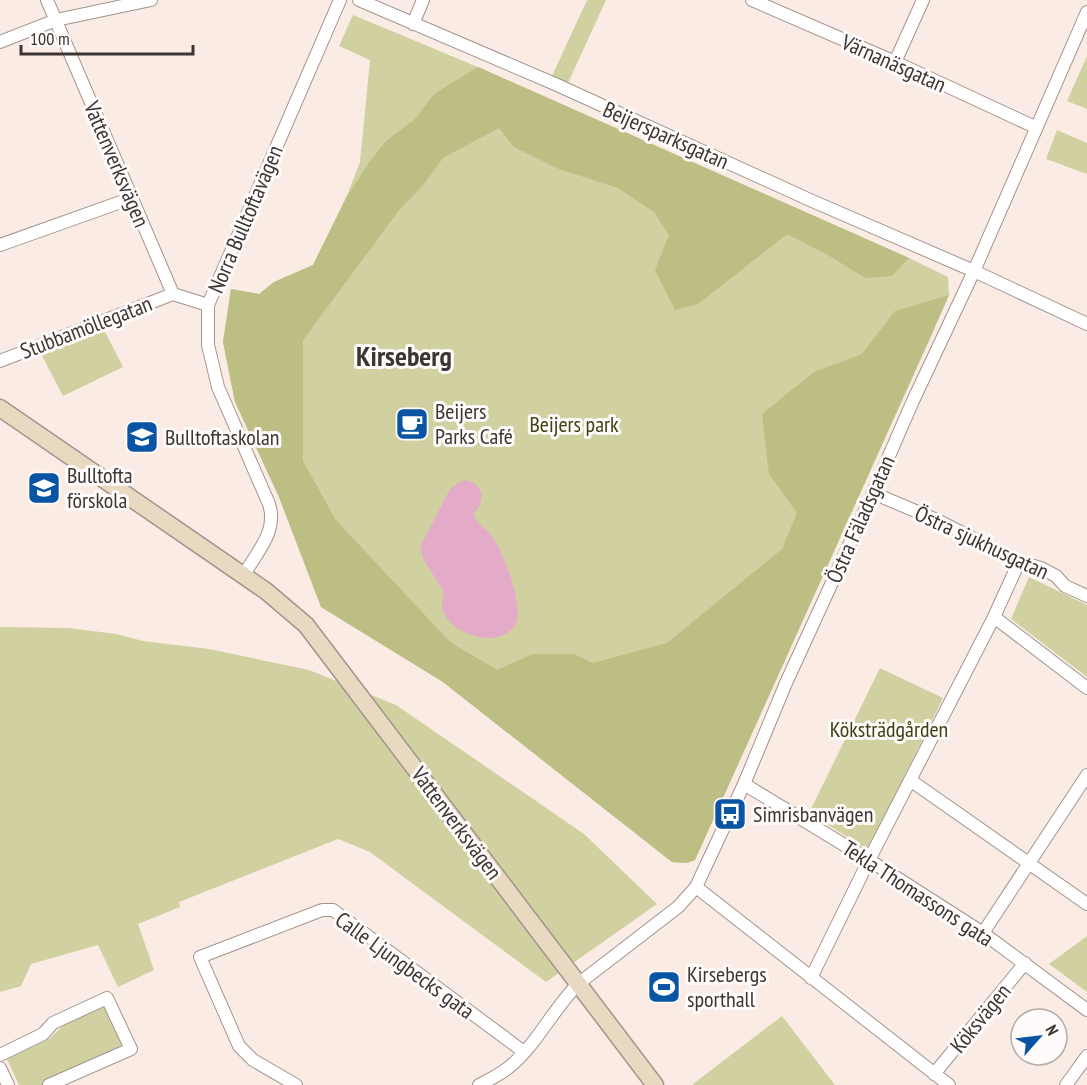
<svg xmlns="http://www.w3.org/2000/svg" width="1087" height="1085" viewBox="0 0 1087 1085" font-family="'PT Sans Narrow',sans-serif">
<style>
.green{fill:#d0d0a0}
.forest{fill:#bdbe83}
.water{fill:#e4abc8}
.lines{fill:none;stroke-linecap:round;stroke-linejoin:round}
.street-casing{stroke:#a2948d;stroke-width:14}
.secondary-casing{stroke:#a2948d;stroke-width:19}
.street{stroke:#fff;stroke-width:12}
.secondary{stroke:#e8dac1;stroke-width:16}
.labels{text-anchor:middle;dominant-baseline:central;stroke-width:6;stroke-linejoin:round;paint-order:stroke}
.street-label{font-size:22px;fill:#3b3533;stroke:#fefbfa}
.poi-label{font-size:22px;fill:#3b3533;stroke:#fefbfa;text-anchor:start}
.park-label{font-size:22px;fill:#414013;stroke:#fefbfa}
.district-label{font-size:28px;font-weight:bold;fill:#3b3533;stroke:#fefbfa}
</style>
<rect width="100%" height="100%" fill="#faebe4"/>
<path class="green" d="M 587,0 L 606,0 L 568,83 L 552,76 Z
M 353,15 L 478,67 L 909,258 L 948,277 L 949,295 L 930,339 L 695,860 L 687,863 L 672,862 L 443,682 L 321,607 L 279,497 L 235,402 L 223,342 L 231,289 L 259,294 L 274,282 L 313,265 L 346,198 L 360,162 L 370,60 L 339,46 Z
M 1087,56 L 1087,109 L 1067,101 Z
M 1057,130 L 1087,143 L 1087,174 L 1046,159 Z
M 104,330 L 123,367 L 63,396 L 40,352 Z
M 1029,577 L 1087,605 L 1087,677 L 1011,619 Z
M 0,627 L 69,628 L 116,634 L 143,641 L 209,649 L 309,670 L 396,705 L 584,834 L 657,904 L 546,982 L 370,852 L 338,839 L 179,902 L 180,907 L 138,924 L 154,970 L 118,987 L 98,945 L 31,964 L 21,986 L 0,992 Z
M 880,668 L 943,698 L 868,850 L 809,813 Z
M 1087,936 L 1087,992 L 1049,964 Z
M 106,1006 L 126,1047 L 41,1085 L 19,1085 L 7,1059 L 49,1039 L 64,1025 Z
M 782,1016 L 835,1085 L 693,1085 L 693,1084 Z"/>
<path class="forest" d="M 478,67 L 909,258 L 892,276 L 865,278 L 828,255 L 787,234 L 698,304 L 675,310 L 655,270 L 669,235 L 654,212 L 618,188 L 559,169 L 514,147 L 499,128 L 443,158 L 425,183 L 400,209 L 303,340 L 303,461 L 335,519 L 450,642 L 497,670 L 533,654 L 574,654 L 593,663 L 667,643 L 782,549 L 797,513 L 769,474 L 762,414 L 814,372 L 862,354 L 895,311 L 949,295 L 695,860 L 687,863 L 672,862 L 443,682 L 321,607 L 279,497 L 235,402 L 223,342 L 231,289 L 259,294 L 274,282 L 313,265 L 346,198 L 370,161 L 387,140 L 415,119 L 434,94 Z"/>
<path class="water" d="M 464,480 C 484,483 487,500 473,514 C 477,525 486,528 493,538 C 504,552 525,609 515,625 C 499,652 444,633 442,605 C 442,601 443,596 444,592 L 424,560 L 420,547 L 450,489 Z"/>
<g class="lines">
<defs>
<path id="street" d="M 47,0 L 173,294 L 208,305
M 359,0 L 555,84 L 810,200 L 974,271 L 1087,324
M 752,0 L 895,62 L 1035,127
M 413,24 L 423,0
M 0,42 L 56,20 L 151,0
M 895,62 L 923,0
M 0,245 L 132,198
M 0,361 L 173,294
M 873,493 L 939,521 L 1019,562 L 1041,568 L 1056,576 L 1065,586 L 1087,596
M 244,575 C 257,551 278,532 269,504 L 218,387 L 208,345 L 208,305 L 340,0
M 994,617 L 1087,688
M 910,780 L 1087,904
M 744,784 L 869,860 L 983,933 L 1087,1010
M 696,887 L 949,1085
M 983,933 L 1087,775
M 811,978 L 869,860 L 994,617 L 1019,562
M 0,1055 L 43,1034 L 53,1023 L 107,998 L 131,1049 L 49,1085
M 0,1068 L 8,1085
M 934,1074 L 1025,963
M 296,1085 L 253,1060 L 239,1046 L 200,957 L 322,910 L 333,910 L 524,1052
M 479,1085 C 489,1080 499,1075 508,1068 C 536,1046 553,1009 578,984 L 678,907 L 696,887 L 744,784 L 786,683 L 873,493 L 912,403 L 974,271 L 1087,12
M 1066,1085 L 1087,1056"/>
<path id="secondary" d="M 0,408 L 266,591 L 306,625 L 655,1085"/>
</defs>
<use href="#street" class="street-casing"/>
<use href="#secondary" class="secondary-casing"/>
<use href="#street" class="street"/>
<use href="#secondary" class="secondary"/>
</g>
<defs>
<symbol id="cafe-square" viewBox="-11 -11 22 22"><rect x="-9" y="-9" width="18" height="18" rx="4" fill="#0954a3" stroke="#fefbfa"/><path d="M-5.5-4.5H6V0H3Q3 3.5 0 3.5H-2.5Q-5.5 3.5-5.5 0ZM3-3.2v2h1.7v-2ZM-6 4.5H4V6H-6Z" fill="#fff"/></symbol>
<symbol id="school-square" viewBox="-11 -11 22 22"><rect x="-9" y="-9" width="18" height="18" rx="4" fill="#0954a3" stroke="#fefbfa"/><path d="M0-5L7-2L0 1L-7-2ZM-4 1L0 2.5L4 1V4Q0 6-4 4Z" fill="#fff"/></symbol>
<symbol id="bus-square" viewBox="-11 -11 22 22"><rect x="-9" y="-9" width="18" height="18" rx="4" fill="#0954a3" stroke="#fefbfa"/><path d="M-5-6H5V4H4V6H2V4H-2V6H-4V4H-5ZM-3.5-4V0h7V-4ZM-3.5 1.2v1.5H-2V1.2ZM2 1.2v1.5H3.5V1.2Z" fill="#fff"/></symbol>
<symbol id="stadium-square" viewBox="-11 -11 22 22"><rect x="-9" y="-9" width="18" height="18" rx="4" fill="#0954a3" stroke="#fefbfa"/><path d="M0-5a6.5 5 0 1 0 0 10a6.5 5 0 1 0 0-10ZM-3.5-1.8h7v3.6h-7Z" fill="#fff"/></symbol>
</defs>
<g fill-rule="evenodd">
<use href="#cafe-square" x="393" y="405" width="38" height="38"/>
<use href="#school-square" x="123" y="418" width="38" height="38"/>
<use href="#school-square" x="25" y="469" width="38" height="38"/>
<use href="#bus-square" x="711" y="795" width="38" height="38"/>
<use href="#stadium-square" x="645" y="968" width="38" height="38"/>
</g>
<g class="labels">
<g class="street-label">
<text transform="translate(894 63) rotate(24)">Värnanäsgatan</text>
<text transform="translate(666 135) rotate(24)">Beijersparksgatan</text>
<text transform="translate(117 164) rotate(67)">Vattenverksvägen</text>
<text transform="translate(245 219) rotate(-67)">Norra Bulltoftavägen</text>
<text transform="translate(86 327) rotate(-21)">Stubbamöllegatan</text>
<text transform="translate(860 519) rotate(-66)">Östra Fäladsgatan</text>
<text transform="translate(982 542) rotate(25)">Östra sjukhusgatan</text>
<text transform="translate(457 823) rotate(53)">Vattenverksvägen</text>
<text transform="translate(918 893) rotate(33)">Tekla Thomassons gata</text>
<text transform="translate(405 965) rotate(36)">Calle Ljungbecks gata</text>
<text transform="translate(980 1018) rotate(-51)">Köksvägen</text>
</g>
<g class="poi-label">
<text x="435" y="411">Beijers<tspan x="435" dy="25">Parks Café</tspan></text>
<text x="165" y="437">Bulltoftaskolan</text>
<text x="67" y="475">Bulltofta<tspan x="67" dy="25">förskola</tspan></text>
<text x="753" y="814">Simrisbanvägen</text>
<text x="687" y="974">Kirsebergs<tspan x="687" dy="25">sporthall</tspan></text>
</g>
<g class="park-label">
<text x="574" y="424">Beijers park</text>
<text x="889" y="729">Köksträdgården</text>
</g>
<g class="district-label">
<text x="404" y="355">Kirseberg</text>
</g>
</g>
<g transform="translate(1039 1037) rotate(62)"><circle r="28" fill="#fefbfa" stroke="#b0acaa" stroke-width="1.5"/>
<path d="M0-4.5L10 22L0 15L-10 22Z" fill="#0954a3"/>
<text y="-9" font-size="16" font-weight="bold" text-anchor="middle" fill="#3b3533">N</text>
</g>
<path d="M21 45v9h172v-9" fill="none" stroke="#3b3533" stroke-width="3"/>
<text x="30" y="45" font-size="18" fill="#3b3533" stroke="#fefbfa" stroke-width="4.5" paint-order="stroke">100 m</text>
</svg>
